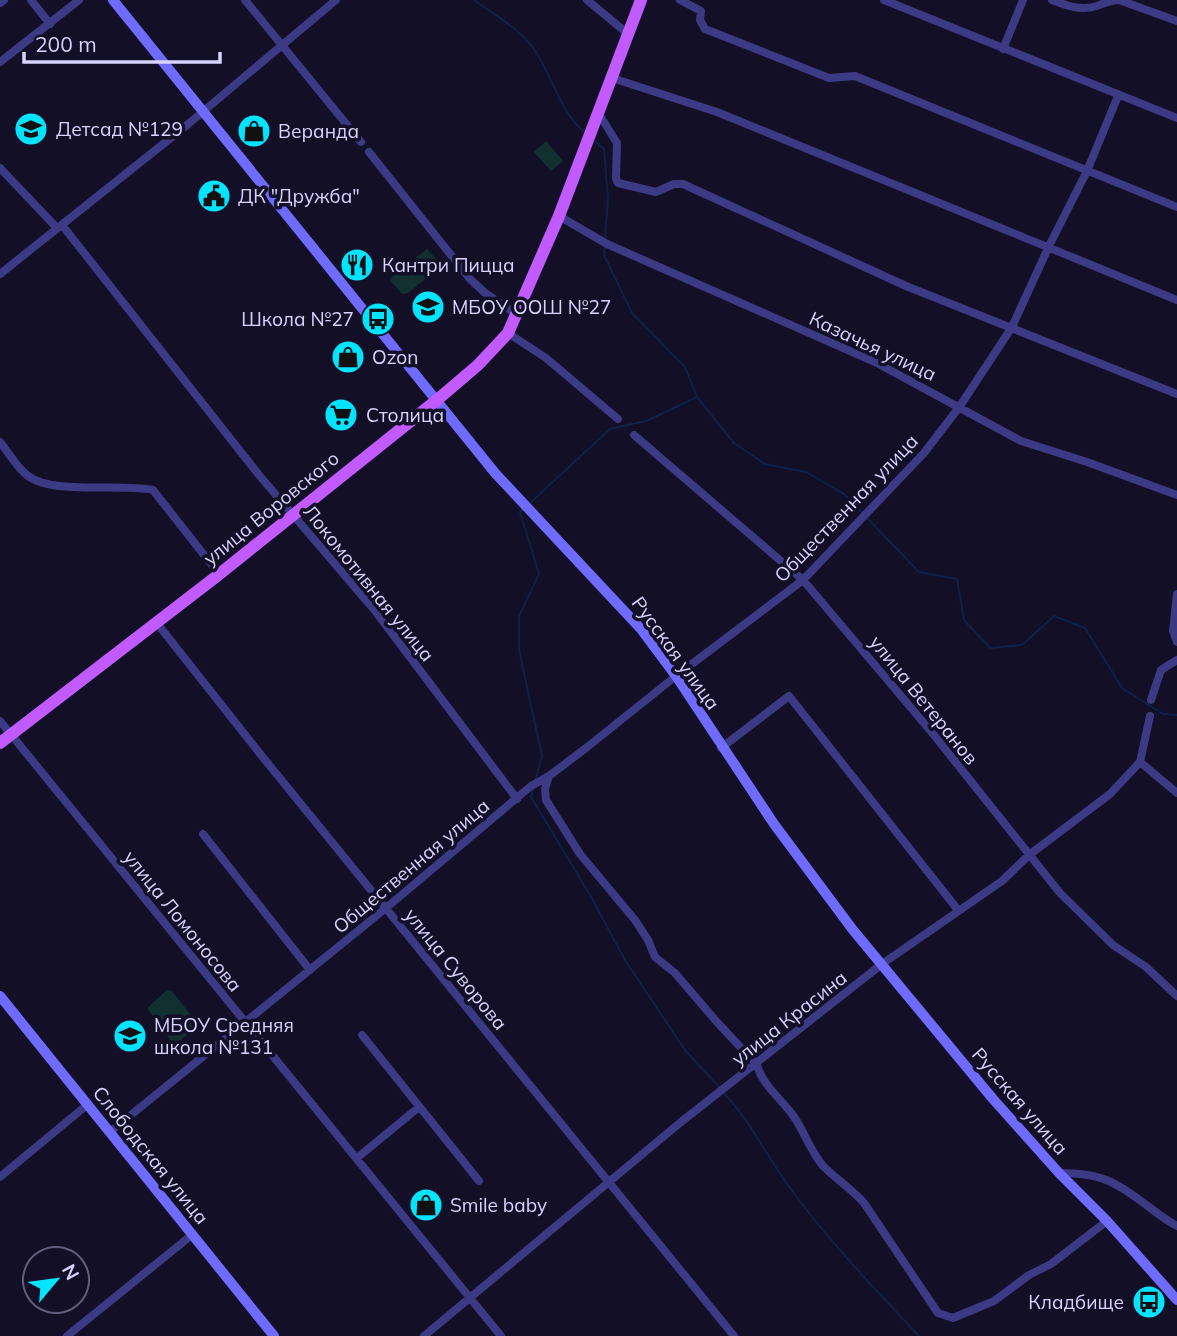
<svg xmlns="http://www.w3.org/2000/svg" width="1177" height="1336" viewBox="0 0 1177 1336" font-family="Mulish,sans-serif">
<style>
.green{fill:#12302f}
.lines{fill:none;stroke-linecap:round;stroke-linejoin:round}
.stream{stroke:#0c2248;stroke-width:2}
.street{stroke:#3d3a85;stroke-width:8}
.secondary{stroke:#6f6bff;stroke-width:10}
.primary{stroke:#c25bff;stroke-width:12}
.labels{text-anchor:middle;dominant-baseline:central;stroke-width:7;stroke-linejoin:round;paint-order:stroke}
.poi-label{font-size:19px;fill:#d9d4ff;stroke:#130f26;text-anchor:start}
.street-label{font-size:19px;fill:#d9d4ff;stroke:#130f26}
</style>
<rect width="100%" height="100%" fill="#130f26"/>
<path class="green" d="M 546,141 L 563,161 L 551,171 L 534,152 Z
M 427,249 L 440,263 L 439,268 L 408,293 L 402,294 L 391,281 L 392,276 Z
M 167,990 L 172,991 L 197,1023 L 196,1028 L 177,1043 L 171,1041 L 147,1008 Z"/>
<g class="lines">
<path class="stream" d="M 474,0 C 493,14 520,29 534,49 C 552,76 560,112 585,133
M 595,141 L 604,149 L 608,198 L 605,240
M 605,245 L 604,255 L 632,313 L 685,367 L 697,397 L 734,443 L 765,464 L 806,472 L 844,494 L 862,512
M 530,503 L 610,429 L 646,421 L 697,397
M 523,509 L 520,512 L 539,574 L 519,616 L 519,650 L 542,756 L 536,778
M 868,519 L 919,572 L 957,579 L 964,620 L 990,648 L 1022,645 L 1054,616 L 1085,628 L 1122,688 L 1163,714 L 1177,715
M 533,790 L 531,797 L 590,895 L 625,960 L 685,1050 L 720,1088
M 723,1092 C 748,1118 764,1151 785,1181 C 824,1236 872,1286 919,1336"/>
<path class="street" d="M 31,0 L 50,24
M 245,0 L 361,142
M 587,0 L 628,34
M 680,0 L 701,11 L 700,20 L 705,29 L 829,78 L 855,76 L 1177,207
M 884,0 L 1177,118
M 1052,0 C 1068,6 1080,11 1097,6 C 1105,3 1110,0 1119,0 L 1177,21
M 0,3 L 4,0
M 1003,49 L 1023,0
M 0,62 L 79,0
M 612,78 L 717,112 L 1177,300
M 599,114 L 617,143 L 616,178 L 618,183 L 656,192 L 674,184 L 683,184 L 906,286 L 1177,394
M 369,152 L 470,279 L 484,292 L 516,314
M 0,168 L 57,228
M 559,216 L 607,244 L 875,362 L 1021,441 L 1087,462 L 1177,495
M 62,225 L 259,475 L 376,612 L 517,799
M 0,274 L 187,125 L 336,0
M 508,333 L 546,358 L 618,419
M 634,435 L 803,580 L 934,735 L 1060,893 L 1113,945 L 1146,967 L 1177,996
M 0,442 C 9,453 17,468 28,476 C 53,495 121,483 153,490 L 219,574
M 1177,594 L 1173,631 L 1177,642
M 156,622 L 261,755 L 734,1336
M 1151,700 L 1161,670 L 1177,660
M 0,721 L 501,1336
M 721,748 L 789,696 L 958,910
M 1140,762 L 1177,793
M 549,776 L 545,789 L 546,800 L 580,854 L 635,920 L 648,940 L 655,957 L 675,973 L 716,1021 L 757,1065 C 762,1084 780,1098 792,1114 C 804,1130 809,1149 823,1166 C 836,1179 852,1189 864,1203 L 938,1313 L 953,1318 L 994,1301 L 1029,1275 L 1051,1264 L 1107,1221
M 203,834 L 310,970
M 362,1035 L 479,1181
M 110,1132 L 386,908 L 531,786 L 549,776 L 586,748 L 676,676 L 803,580 L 924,453 L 960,406 L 1012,327 L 1049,246 L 1087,171 L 1118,96
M 357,1158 L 419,1107
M 1059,1173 C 1103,1173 1115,1182 1149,1207 C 1158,1214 1167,1221 1177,1226
M 0,1177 L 87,1105
M 67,1336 L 193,1234
M 424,1336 L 681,1122 L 882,964 L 1002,881 L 1029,855 L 1110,794 L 1140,762 L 1150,716"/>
<path class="secondary" d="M 113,0 L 495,473 L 641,629 L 676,676 L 774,824 L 853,930 L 993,1099 L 1059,1173 L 1107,1221 L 1177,1300
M 0,996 L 274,1336"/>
<path class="primary" d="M 0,743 L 217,576 L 437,400 L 478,365 L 508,333 L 559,216 L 641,0"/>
</g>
<defs>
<symbol id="school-disc" viewBox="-11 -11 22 22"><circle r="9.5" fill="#00e5ff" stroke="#130f26"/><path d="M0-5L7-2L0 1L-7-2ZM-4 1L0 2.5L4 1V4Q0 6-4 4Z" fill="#111"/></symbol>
<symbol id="shop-disc" viewBox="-11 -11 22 22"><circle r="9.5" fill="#00e5ff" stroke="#130f26"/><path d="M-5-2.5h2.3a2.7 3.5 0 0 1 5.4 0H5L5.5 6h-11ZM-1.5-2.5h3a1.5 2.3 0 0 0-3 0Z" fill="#111"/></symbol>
<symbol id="civic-disc" viewBox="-11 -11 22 22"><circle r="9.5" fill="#00e5ff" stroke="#130f26"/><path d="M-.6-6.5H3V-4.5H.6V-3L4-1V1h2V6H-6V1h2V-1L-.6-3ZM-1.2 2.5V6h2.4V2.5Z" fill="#111"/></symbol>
<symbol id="restaurant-disc" viewBox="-11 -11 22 22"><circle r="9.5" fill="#00e5ff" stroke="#130f26"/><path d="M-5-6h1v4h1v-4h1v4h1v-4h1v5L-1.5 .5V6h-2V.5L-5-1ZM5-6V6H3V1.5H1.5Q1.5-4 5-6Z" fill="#111"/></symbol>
<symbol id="bus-disc" viewBox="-11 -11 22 22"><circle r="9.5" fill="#00e5ff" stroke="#130f26"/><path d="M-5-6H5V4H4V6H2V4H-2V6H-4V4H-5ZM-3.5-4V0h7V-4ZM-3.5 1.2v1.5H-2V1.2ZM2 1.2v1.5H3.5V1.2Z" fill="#111"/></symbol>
<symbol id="supermarket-disc" viewBox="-11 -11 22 22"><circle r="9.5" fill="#00e5ff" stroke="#130f26"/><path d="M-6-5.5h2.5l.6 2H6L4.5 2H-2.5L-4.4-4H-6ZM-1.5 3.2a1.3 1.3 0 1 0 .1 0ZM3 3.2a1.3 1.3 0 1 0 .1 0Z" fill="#111"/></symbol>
</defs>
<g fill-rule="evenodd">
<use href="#school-disc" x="12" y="110" width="38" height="38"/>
<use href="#shop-disc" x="235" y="112" width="38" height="38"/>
<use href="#civic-disc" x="195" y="177" width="38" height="38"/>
<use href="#restaurant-disc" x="338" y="246" width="38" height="38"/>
<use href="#school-disc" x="409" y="288" width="38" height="38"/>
<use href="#bus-disc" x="359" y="300" width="38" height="38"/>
<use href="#shop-disc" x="329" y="338" width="38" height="38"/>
<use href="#supermarket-disc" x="322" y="396" width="38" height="38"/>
<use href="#school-disc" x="111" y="1017" width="38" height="38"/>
<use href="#shop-disc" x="407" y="1186" width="38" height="38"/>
<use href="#bus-disc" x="1130" y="1283" width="38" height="38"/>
</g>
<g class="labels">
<g class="poi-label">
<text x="56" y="129">Детсад №129</text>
<text x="278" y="131">Веранда</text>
<text x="238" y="196">ДК "Дружба"</text>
<text x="382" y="265">Кантри Пицца</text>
<text x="452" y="307">МБОУ ООШ №27</text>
<text x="354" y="319" text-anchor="end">Школа №27</text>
<text x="372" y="357">Ozon</text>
<text x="366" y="415">Столица</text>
<text x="154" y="1025">МБОУ Средняя<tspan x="154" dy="22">школа №131</tspan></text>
<text x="450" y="1205">Smile baby</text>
<text x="1124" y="1302" text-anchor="end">Кладбище</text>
</g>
<g class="street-label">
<text transform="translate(873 346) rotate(25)">Казачья улица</text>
<text transform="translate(271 508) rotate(-39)">улица Воровского</text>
<text transform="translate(846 508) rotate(-46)">Общественная улица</text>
<text transform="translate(369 583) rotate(51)">Локомотивная улица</text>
<text transform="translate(676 653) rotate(54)">Русская улица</text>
<text transform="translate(924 700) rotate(51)">улица Ветеранов</text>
<text transform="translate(411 866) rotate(-40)">Общественная улица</text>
<text transform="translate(183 921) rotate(51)">улица Ломоносова</text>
<text transform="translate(456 969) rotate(51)">улица Суворова</text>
<text transform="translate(789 1018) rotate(-38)">улица Красина</text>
<text transform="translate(1020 1101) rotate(49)">Русская улица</text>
<text transform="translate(151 1155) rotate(51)">Слободская улица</text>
</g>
</g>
<g transform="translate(56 1280) rotate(61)"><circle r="33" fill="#130f26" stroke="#625e7d" stroke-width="2"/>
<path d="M0-5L12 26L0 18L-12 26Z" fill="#00e5ff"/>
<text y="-10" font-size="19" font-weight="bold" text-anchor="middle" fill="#d9d4ff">N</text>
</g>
<path d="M24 52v10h196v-10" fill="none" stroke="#d9d4ff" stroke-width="3.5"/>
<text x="35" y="52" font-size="21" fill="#d9d4ff" stroke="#130f26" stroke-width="5" paint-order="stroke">200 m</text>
</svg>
